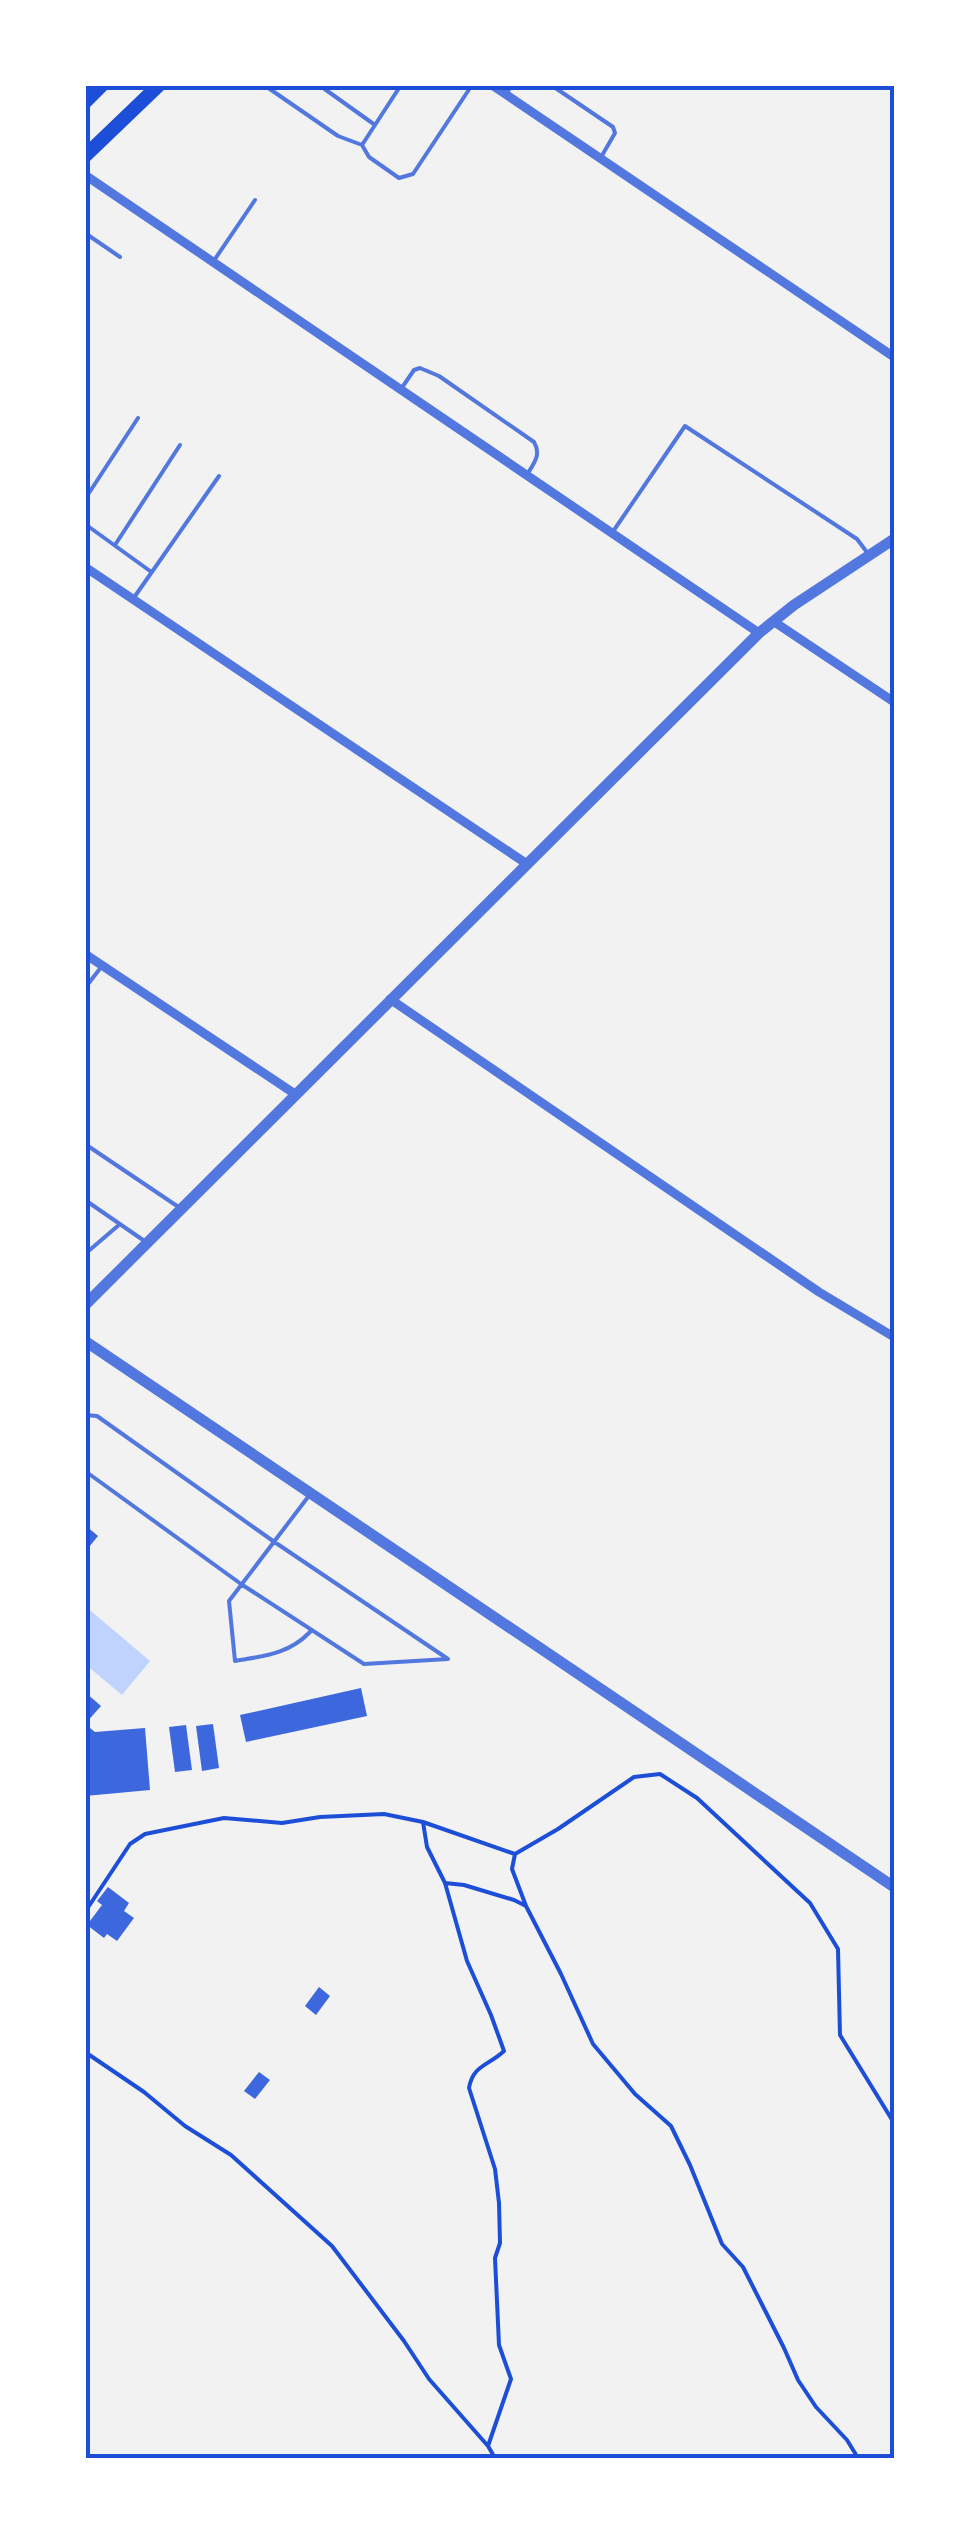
<svg xmlns="http://www.w3.org/2000/svg" width="979" height="2543" viewBox="0 0 979 2543" font-family="Lato,sans-serif">
<style>
.water{fill:#bfd3fe}
.building{fill:#3d67dc}
.lines{fill:none;stroke-linecap:round;stroke-linejoin:round}
.path{stroke:#1d4ed8;stroke-width:4}
.service{stroke:#5277de;stroke-width:4}
.minor{stroke:#5277de;stroke-width:9}
.tertiary{stroke:#5277de;stroke-width:11}
.primary{stroke:#1d4ed8;stroke-width:14}
.neatline{fill:none;stroke:#1d4ed8;stroke-width:4}
</style>
<rect width="100%" height="100%" fill="#f2f2f2"/>
<path class="water" d="M 85,1606 L 150,1661 L 122,1695 L 85,1664 Z"/>
<path class="building" d="M 85,1525 L 98,1536 L 85,1552 Z
M 361,1688 L 367,1716 L 246,1742 L 240,1715 Z
M 85,1692 L 101,1706 L 85,1724 L 95,1732 L 145,1728 L 150,1790 L 85,1796 Z
M 213,1724 L 219,1768 L 202,1771 L 196,1726 Z
M 186,1725 L 192,1770 L 175,1772 L 169,1727 Z
M 108,1887 L 129,1903 L 124,1911 L 134,1918 L 117,1941 L 107,1934 L 104,1938 L 87,1925 L 102,1905 L 97,1901 Z
M 319,1987 L 330,1996 L 316,2015 L 305,2006 Z
M 259,2072 L 270,2080 L 255,2099 L 244,2091 Z"/>
<g class="lines">
<path class="path" d="M 423,1822 L 427,1847 L 445,1883 L 464,1885 L 514,1900 L 526,1906 L 561,1974 L 593,2044 L 635,2094 L 671,2126 L 690,2165 L 722,2244 L 743,2267 L 784,2348 L 798,2380 L 816,2407 L 847,2440 L 858,2458
M 515,1854 L 512,1869 L 526,1906
M 445,1883 L 467,1961 L 491,2015 L 504,2051 C 488,2066 473,2065 469,2088 L 495,2169 L 499,2203 L 500,2243 L 495,2258 L 499,2345 L 511,2379 L 488,2446 L 495,2458
M 85,1912 L 130,1844 L 145,1834 L 224,1818 L 282,1823 L 320,1817 L 384,1814 L 423,1822 L 515,1854 L 558,1829 L 634,1777 L 660,1774 L 697,1798 L 810,1903 L 838,1949 L 840,2035 L 894,2123
M 85,2052 L 144,2092 L 185,2126 L 231,2155 L 332,2246 L 404,2341 L 429,2379 L 488,2446"/>
<path class="service" d="M 264,85 L 338,136 L 362,145
M 319,85 L 375,125
M 401,85 L 362,145 L 369,157 L 399,178 L 413,174 L 472,85
M 551,85 L 613,127 L 615,133 L 600,159
M 506,94 L 512,85
M 85,233 L 120,257
M 213,262 L 255,200
M 401,389 L 414,370 L 420,368 L 439,376 L 534,442 C 541,454 535,462 528,473
M 85,499 L 138,418
M 85,524 L 150,571
M 612,533 L 685,426 L 857,539 L 866,551
M 115,545 L 180,445
M 133,599 L 219,476
M 85,988 L 102,966
M 85,1144 L 180,1208
M 85,1200 L 143,1240
M 85,1254 L 120,1224
M 85,1415 L 97,1416 L 273,1541 L 448,1659 L 364,1664 L 241,1584 L 85,1471
M 308,1497 L 229,1601 L 235,1661 C 264,1656 289,1654 310,1632"/>
<path class="minor" d="M 492,85 L 894,357
M 85,175 L 759,633
M 85,567 L 527,864
M 773,621 L 894,702
M 85,954 L 295,1094
M 390,999 L 819,1292 L 894,1337"/>
<path class="tertiary" d="M 85,1305 L 759,633 L 794,605 L 894,539
M 85,1341 L 894,1887"/>
<path class="primary" d="M 85,102 L 102,85
M 85,156 L 159,85"/>
</g>
<rect width="979" height="2543" fill="none" stroke="#ffffff" stroke-width="175"/>
<rect x="88" y="88" width="804" height="2368" class="neatline"/>
</svg>
